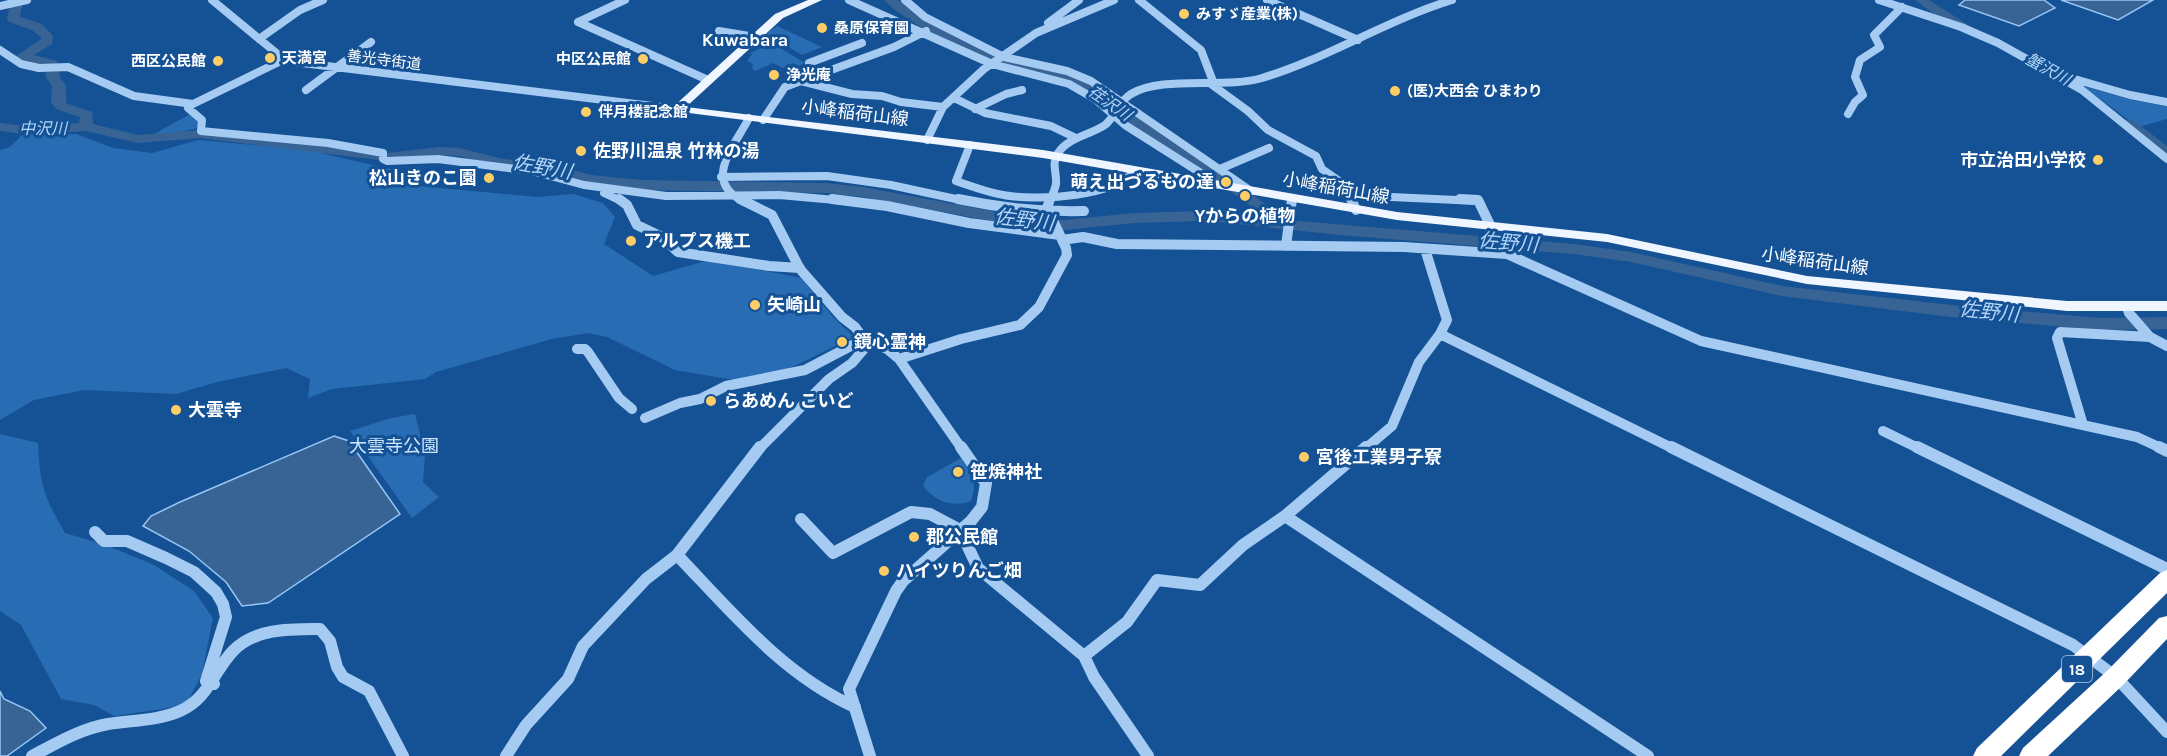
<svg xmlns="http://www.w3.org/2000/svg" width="2167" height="756" viewBox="0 0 2167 756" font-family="Karla,'Noto Sans JP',sans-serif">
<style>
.green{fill:#286cb4}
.water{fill:#386495;stroke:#97c6f5;stroke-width:1.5}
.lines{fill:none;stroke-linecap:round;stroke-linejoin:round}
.river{fill:#386495;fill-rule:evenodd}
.minor-far2{stroke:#a5cbf2;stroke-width:8}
.minor-far1{stroke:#a5cbf2;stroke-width:10}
.minor{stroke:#a5cbf2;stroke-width:12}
.major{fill:#f0f6ff;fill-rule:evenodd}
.highway{fill:#fff;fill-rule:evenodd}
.poi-dot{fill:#ffcd66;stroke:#155295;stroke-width:2}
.labels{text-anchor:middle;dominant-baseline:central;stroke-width:6;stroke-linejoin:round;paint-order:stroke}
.far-poi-label{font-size:15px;font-weight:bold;fill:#fff;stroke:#155295;text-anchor:start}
.far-street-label{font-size:15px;fill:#fff;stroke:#155295}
.far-water-label{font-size:16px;font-style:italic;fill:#b2d5f8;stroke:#155295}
.shield{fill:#155295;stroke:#b9cbdf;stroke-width:1.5}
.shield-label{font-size:16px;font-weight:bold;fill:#fff}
.far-quarter-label{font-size:18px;font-weight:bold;fill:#fff;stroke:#155295}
.street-label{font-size:18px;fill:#fff;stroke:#155295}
.poi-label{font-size:18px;font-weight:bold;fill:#fff;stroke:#155295;text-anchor:start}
.park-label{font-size:18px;fill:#cde4fc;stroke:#155295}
.water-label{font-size:20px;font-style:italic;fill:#b2d5f8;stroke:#155295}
</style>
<rect width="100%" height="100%" fill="#155295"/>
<path class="green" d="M 777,26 L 822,47 L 802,55 L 778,41 L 762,36 Z
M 772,43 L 805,63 L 799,66 L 793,63 L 783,68 L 773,63 L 755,71 L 752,69 L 753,64 L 747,61 L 752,54 L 750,53 Z
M 2083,86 L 2132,100 L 2167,106 L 2167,119 L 2138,127 Z
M 192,113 L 200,120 L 198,128 L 170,134 L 154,134 Z
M 76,134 L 113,148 L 152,153 L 198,140 L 308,150 L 390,169 L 419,186 L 537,197 L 573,194 L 603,203 L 615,217 L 604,244 L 653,276 L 709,260 L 801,278 L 834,318 L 854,337 L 784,371 L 734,380 L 675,370 L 607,337 L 589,333 L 552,339 L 436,372 L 425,379 L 332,389 L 308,398 L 310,379 L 286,368 L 217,382 L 176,394 L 84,390 L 34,400 L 0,420 L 0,150 L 10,147 L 22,135 Z
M 415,414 L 425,455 L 423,482 L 439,497 L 412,518 L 350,431 L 391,418 Z
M 0,434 L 38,443 C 40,487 44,496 65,533 L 106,545 L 154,565 L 194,591 L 213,618 L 202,674 L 189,699 L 175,707 L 114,716 L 94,705 L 61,699 L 21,625 L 0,611 Z
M 961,458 C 972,474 978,482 971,501 C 953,508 933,501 923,485 L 927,477 Z"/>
<path class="water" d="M 1965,0 L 2044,0 L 2055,8 L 2019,26 L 1959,5 Z
M 2061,0 L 2153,0 L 2118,20 Z
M 334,436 L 349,441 L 400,514 L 268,603 L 242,606 L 226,582 L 189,551 L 143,526 L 151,516 L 180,502 Z
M 0,691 L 4,699 L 30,711 L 46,728 L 7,756 L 0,756 Z"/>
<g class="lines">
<path class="river" d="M 11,0 L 23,0 L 20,17 L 42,24 L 53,36 L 52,44 L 34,55 L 57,61 L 60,77 L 66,86 L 66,103 L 92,112 L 93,124 L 138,135 L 200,130 L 387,153 L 440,147 L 459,148 L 503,159 L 541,162 L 591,175 L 642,180 L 825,183 L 863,187 L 1007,214 L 1064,220 L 1134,213 L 1207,211 L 1264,217 C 1221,181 1172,153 1125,121 C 1108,110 1093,93 1073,84 C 1050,73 1023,73 998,65 C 973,58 901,19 884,0 L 898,0 L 949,32 L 991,53 L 1013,61 L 1066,72 L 1085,79 L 1133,114 L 1231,178 L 1286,220 L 1574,244 L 1631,252 L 1782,286 L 1951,305 L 2100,318 L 2167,317 L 2167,329 L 2100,330 L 1951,317 L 1782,296 L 1631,262 L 1574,254 L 1340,235 L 1207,221 L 1134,223 L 1064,230 L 1007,224 L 863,197 L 825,193 L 642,190 L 591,184 L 541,170 L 503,167 L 459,156 L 440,155 L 387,161 L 200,138 L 138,143 L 86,131 L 33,135 L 0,131 L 0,123 L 33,127 L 79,123 L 80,117 L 56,109 L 51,102 L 52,86 L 46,77 L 45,66 L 18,59 L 16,56 L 41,39 L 41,37 L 32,30 L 9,22 L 7,19 Z
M 1915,0 L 1929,0 L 1976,30 L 1970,34 L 1949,25 Z
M 2128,119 L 2133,120 L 2167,146 L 2167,157 L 2162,156 L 2123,126 L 2121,123 Z"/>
<path class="minor-far2" d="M 212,0 L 280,56 L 294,62 L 677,109
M 849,0 L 992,64 L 1069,84 L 1095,99 L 1125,125 L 1207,177 L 1212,181 L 1211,185
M 905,0 L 925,17 L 1004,57 L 1067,71 L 1091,81 L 1251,191
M 1139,0 L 1201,50 L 1214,84
M 1267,0 L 1358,40
M 1879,0 L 1961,27 L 1998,43 L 2082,90 L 2167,159
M 0,6 L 27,0
M 578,22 L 708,80
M 578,22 L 625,0
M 1048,23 L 1079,0
M 719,31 L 755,37
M 259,39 L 300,10 L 323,0
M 0,50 L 21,64 L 39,68 L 68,67 L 134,96 L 193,104 L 285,59
M 809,63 L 862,43
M 2071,78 L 2130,95 L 2167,102
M 801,81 L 894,47 L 926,31
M 1211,84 L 1248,111 L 1268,130 L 1316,156 L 1322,169 L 1345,185 L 1352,201
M 306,90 L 371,42
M 954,98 L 985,113 L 1051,126 L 1076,138
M 193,104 L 188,108 L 202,120 L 201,131 L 328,143 L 383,153 L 383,159 L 387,161 L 438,159 L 532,171 L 584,185 L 666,196 L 779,195 L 847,201
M 975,109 L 1006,94 L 1022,90
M 1848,114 L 1855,102 L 1863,95 L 1855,77 L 1860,60 L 1880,47 L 1874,35 L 1902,7
M 763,120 L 785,87 L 801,81 L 852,94 L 882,96 L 901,102 L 943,107
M 927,140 L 943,107 L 984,69 L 1036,33 L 1114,0
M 970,145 L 956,181 C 974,187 991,194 1010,196 C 1040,200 1115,197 1134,171
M 1220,169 L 1269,148
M 721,177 L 827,176 L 891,185 L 965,201
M 604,193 L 621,201
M 1348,195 L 1478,201
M 743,201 C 702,181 734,147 749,118
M 1050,201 C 1052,195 1055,190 1056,184 C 1057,172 1051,164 1058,153 C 1069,137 1090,135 1105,125 C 1115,117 1119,101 1131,94 C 1161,75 1225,89 1262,78 C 1328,58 1387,20 1452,0"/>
<path class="minor-far1" d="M 619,199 L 627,205 L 637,225 L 662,237 L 678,252 L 769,266 L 800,268
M 740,199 L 772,215 L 800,269 L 842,317 L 855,327 L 864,339 L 887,349 L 899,359 L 962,449
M 832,199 L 887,206 L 969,223 L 1060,235
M 958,199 C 1000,208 1041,212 1084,211
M 1351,199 L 1356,210
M 1460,199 L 1478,200 L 1491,227
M 1062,240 L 1083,237 L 1117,244 L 1404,247 L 1507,254 L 1701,341 L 2137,437 L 2163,449
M 1286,246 L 1292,199
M 2127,307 L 2129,313 L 2150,337
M 1440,334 L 1674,449
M 577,349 L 585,349 L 588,352 L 619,398 L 632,409
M 899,359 L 961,339 L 1020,325 L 1039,307 L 1067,255 L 1066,248 L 1047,208 L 1050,199
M 645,418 L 680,403 L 700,399 L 726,386 L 805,370 L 864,339
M 2083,425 L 2057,338 L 2060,332 L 2150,337 L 2167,346
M 1883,431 L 1920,449
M 759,449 L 829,379 L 852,363 L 870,342
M 1365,449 L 1392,426 L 1419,362 L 1440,334 L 1447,320 L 1425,249"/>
<path class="minor" d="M 1671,447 L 2073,645 L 2116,677 L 2167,732
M 1917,447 L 2167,569
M 2159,447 L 2167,451
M 1285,516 L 1366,447
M 801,519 L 833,553 L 911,512 L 930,514 L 960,530 L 978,568 L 1084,656 L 1094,677 L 1148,756
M 95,532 L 104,541 L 127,541 L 166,558 L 194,572 L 216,592 L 223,604 L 226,617 L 206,681 L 214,684
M 677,555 C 731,611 783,675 855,707
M 1084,656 L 1127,622 L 1157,580 L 1200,585 L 1243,545 L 1285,516 L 1648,756
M 32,756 C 57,743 80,729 108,724 C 132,720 157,721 180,711 C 209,698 213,672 233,651 C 255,628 291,629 320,629 L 330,641 L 337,667 L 343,677 L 369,691 L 403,756
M 506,756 L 526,725 L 568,679 L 583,646 L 646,579 L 677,555 L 760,447
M 870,756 L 849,689 L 896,591 L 903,581 L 971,521 L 982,507 L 986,483 L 961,447"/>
<path class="major" d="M 808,0 L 822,0 L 783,18 L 686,107 L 1043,150 L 1397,212 L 1607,234 L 1807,276 L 2067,301 L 2167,301 L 2167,311 L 2067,311 L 1807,284 L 1607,242 L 1397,220 L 1043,158 L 673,111 L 673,107 L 775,14 Z"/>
<path class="highway" d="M 2167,570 L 2167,593 L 2001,756 L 1973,756 L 1977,748 L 2160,573 Z
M 2167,616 L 2167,639 L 2124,684 L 2048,756 L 2019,756 L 2023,748 L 2108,670 L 2159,618 Z"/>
</g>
<g class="poi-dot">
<circle cx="1184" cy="14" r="6"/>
<circle cx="822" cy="28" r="6"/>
<circle cx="270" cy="58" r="6"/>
<circle cx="643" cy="59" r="6"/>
<circle cx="218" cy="61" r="6"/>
<circle cx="774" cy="75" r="6"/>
<circle cx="1395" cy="91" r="6"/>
<circle cx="586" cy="112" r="6"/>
<circle cx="581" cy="151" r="6"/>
<circle cx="2098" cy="160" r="6"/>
<circle cx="489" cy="178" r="6"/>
<circle cx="1226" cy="182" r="6"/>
<circle cx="1245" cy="196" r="6"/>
<circle cx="631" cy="241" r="6"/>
<circle cx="755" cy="305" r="6"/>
<circle cx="842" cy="342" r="6"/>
<circle cx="711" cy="401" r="6"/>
<circle cx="176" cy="410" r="6"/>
<circle cx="1304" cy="457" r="6"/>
<circle cx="958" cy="472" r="6"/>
<circle cx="914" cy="537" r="6"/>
<circle cx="884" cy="571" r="6"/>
</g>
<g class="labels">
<g class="far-poi-label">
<text x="1196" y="14">みすゞ産業(株)</text>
<text x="834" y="28">桑原保育園</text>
<text x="282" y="58">天満宮</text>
<text x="631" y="59" text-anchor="end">中区公民館</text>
<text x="206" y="61" text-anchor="end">西区公民館</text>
<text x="786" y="75">浄光庵</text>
<text x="1407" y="91">(医)大西会 ひまわり</text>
<text x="598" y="112">伴月楼記念館</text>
</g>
<g class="far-street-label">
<text transform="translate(384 60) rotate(7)">善光寺街道</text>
</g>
<g class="far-water-label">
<text transform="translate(2048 69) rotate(29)">蟹沢川</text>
<text transform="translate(1110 103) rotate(35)">荏沢川</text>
<text x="43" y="128">中沢川</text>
</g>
<rect class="shield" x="2062" y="656" width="30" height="26" rx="4.5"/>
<g class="shield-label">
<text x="2077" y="669">18</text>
</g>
<g class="far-quarter-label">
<text x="745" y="40">Kuwabara</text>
</g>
<g class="street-label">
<text transform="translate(855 113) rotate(7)">小峰稲荷山線</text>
<text transform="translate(1336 188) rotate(10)">小峰稲荷山線</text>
<text transform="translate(1815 261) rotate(8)">小峰稲荷山線</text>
</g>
<g class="poi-label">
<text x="593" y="151">佐野川温泉 竹林の湯</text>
<text x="2086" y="160" text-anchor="end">市立治田小学校</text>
<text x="477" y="178" text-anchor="end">松山きのこ園</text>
<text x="1214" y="182" text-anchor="end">萌え出づるもの達</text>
<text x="1245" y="216" text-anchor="middle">Yからの植物</text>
<text x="643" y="241">アルプス機工</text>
<text x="767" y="305">矢崎山</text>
<text x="854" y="342">鏡心霊神</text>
<text x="723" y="401">らあめん こいど</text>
<text x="188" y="410">大雲寺</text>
<text x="1316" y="457">宮後工業男子寮</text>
<text x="970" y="472">笹焼神社</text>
<text x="926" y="537">郡公民館</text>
<text x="896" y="571">ハイツりんご畑</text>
</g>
<g class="park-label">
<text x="394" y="446">大雲寺公園</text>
</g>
<g class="water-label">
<text transform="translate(542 167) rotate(10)">佐野川</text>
<text transform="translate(1024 220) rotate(7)">佐野川</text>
<text transform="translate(1508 243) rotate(5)">佐野川</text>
<text transform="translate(1989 312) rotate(6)">佐野川</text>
</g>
</g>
</svg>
